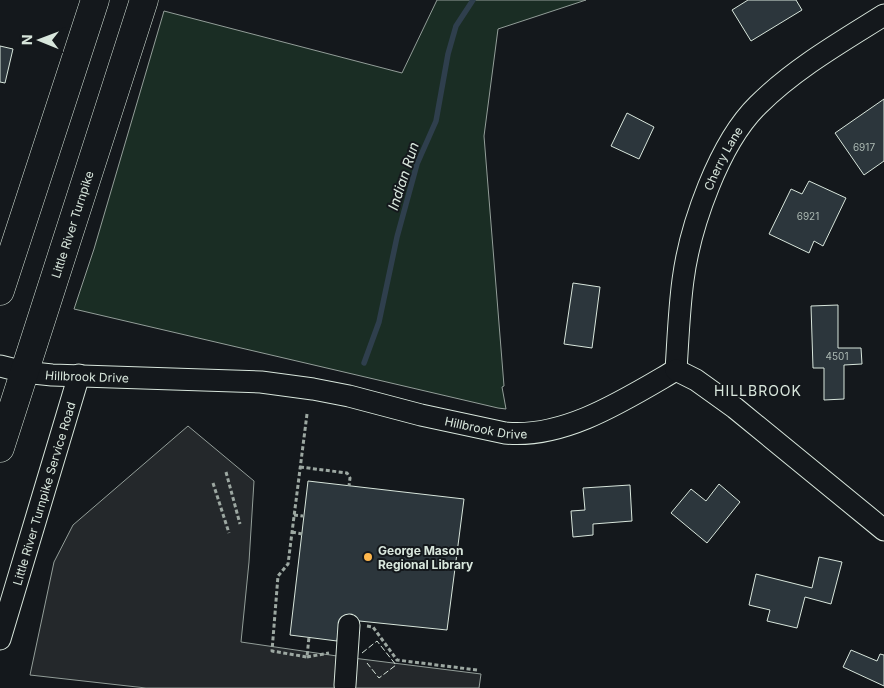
<svg xmlns="http://www.w3.org/2000/svg" width="884" height="688" viewBox="0 0 884 688" font-family="Inter,sans-serif">
<style>
.green{fill:#1a2d24;stroke:#939e99}
.parking{fill:#24282b;stroke:#939e99}
.lines{fill:none;stroke-linecap:round;stroke-linejoin:round}
.stream{stroke:#2f3f4d;stroke-width:5.5}
.building{fill:#2c363c;stroke:#d8e6dc}
.minor-casing{stroke:#d8e6dc;stroke-width:23}
.major-casing{stroke:#d8e6dc;stroke-width:29}
.path{stroke:#9da8a2;stroke-width:3;stroke-dasharray:4 2.5;stroke-linecap:butt}
.minor{stroke:#14181c;stroke-width:21}
.major{stroke:#14181c;stroke-width:28}
.fence{stroke:#d8e6dc;stroke-width:1;stroke-dasharray:6 2.5;stroke-linecap:butt}
.poi-dot{fill:#ffb74d;stroke:#14181c;stroke-width:2}
.labels{text-anchor:middle;dominant-baseline:central;stroke-width:4;stroke-linejoin:round;paint-order:stroke}
.number-label{font-size:10px;fill:#adbab4}
.street-label{font-size:12px;fill:#d8e6dc;stroke:#14181c}
.poi-label{font-size:12px;font-weight:bold;fill:#d8e6dc;stroke:#14181c;text-anchor:start}
.water-label{font-size:14px;font-style:italic;fill:#d8e6dc;stroke:#14181c}
.neighbourhood-label{font-size:14px;letter-spacing:1px;fill:#d8e6dc;stroke:#14181c}
</style>
<rect width="100%" height="100%" fill="#14181c"/>
<path class="green" d="M 437,0 L 586,0 L 498,29 L 484,136 L 504,386 L 502,387 L 506,409 L 498,408 L 74,309 L 94,249 L 164,11 L 402,73 Z"/>
<path class="parking" d="M 188,426 L 254,481 L 249,562 L 241,642 L 337,656 L 481,674 L 479,688 L 146,688 L 30,675 L 54,562 L 73,525 Z"/>
<g class="lines">
<path class="stream" d="M 364,363 L 379,322 L 397,237 L 417,164 L 436,121 L 448,54 L 456,26 L 473,0"/>
</g>
<path class="building" d="M 748,0 L 796,0 L 802,10 L 751,41 L 732,10 Z
M 0,46 L 13,49 L 5,83 L 0,82 Z
M 884,99 L 884,161 L 864,175 L 835,133 Z
M 627,113 L 654,127 L 639,159 L 611,146 Z
M 809,181 L 846,198 L 823,246 L 814,241 L 809,253 L 769,234 L 791,189 L 802,194 Z
M 573,283 L 600,287 L 592,348 L 564,344 Z
M 838,305 L 838,348 L 861,348 L 862,364 L 844,365 L 844,399 L 824,400 L 824,368 L 813,368 L 811,306 Z
M 308,481 L 464,499 L 447,630 L 340,619 L 337,641 L 290,635 Z
M 719,484 L 740,502 L 707,543 L 671,513 L 691,489 L 706,501 Z
M 630,485 L 632,521 L 593,524 L 593,535 L 573,537 L 571,511 L 585,510 L 583,488 Z
M 819,557 L 842,562 L 831,604 L 805,597 L 797,628 L 767,621 L 770,610 L 749,605 L 756,574 L 812,588 Z
M 851,650 L 877,661 L 880,654 L 884,655 L 884,686 L 843,667 Z"/>
<g class="lines">
<defs>
<g id="minor">
<path id="s1" d="M 0,366 L 24,372 L 52,375 L 261,382 L 313,389 L 349,396 L 421,415 L 505,433 C 565,439 626,399 676,370"/>
<path id="s2" d="M 676,370 C 678,340 679,310 683,280 C 690,226 719,143 758,105 C 794,69 841,42 884,15"/>
<path d="M 676,370 L 696,380 L 735,408 L 884,530"/>
<path id="s3" d="M 0,639 L 79,375"/>
<path d="M 345,685 L 349,625"/>
</g>
<g id="major">
<path d="M 0,291 L 95,0"/>
<path id="s4" d="M 0,448 L 144,0"/>
</g>
</defs>
<use href="#minor" class="minor-casing"/>
<use href="#major" class="major-casing"/>
<path class="path" d="M 307,414 L 288,564 L 278,576 L 272,651 L 307,657 L 309,637
M 300,467 L 347,473 L 350,478 L 349,486
M 226,472 L 240,524
M 213,483 L 229,533
M 294,515 L 303,516
M 292,532 L 302,534
M 367,626 L 373,627 L 397,660 L 477,670
M 307,657 L 329,653"/>
<use href="#minor" class="minor"/>
<use href="#major" class="major"/>
<path class="fence" d="M 362,653 L 377,641 L 396,665 L 379,678 L 367,663"/>
</g>
<circle class="poi-dot" cx="368" cy="557" r="5"/>
<g class="labels">
<g class="number-label">
<text x="864" y="147">6917</text>
<text x="808" y="216">6921</text>
<text x="837" y="356">4501</text>
</g>
<g class="street-label">
<text stroke="none"><textPath href="#s2" startOffset="219">Cherry Lane</textPath></text>
<text stroke="none"><textPath href="#s4" startOffset="235">Little River Turnpike</textPath></text>
<text stroke="none"><textPath href="#s1" startOffset="88">Hillbrook Drive</textPath></text>
<text stroke="none"><textPath href="#s1" startOffset="492">Hillbrook Drive</textPath></text>
<text stroke="none"><textPath href="#s3" startOffset="152">Little River Turnpike Service Road</textPath></text>
</g>
<g class="poi-label">
<text x="378" y="550">George Mason<tspan x="378" dy="14">Regional Library</tspan></text>
</g>
<g class="water-label">
<text transform="translate(403 176) rotate(-72)">Indian Run</text>
</g>
<g class="neighbourhood-label">
<text x="758" y="390">HILLBROOK</text>
</g>
</g>
<g transform="translate(40 40) rotate(271)" stroke="#14181c" stroke-width="4" paint-order="stroke">
<path d="M0-4L9 19L0 12L-9 19Z" fill="#d8e6dc"/>
<text y="-8" font-size="14" font-weight="bold" text-anchor="middle" fill="#d8e6dc">N</text>
</g>
</svg>
